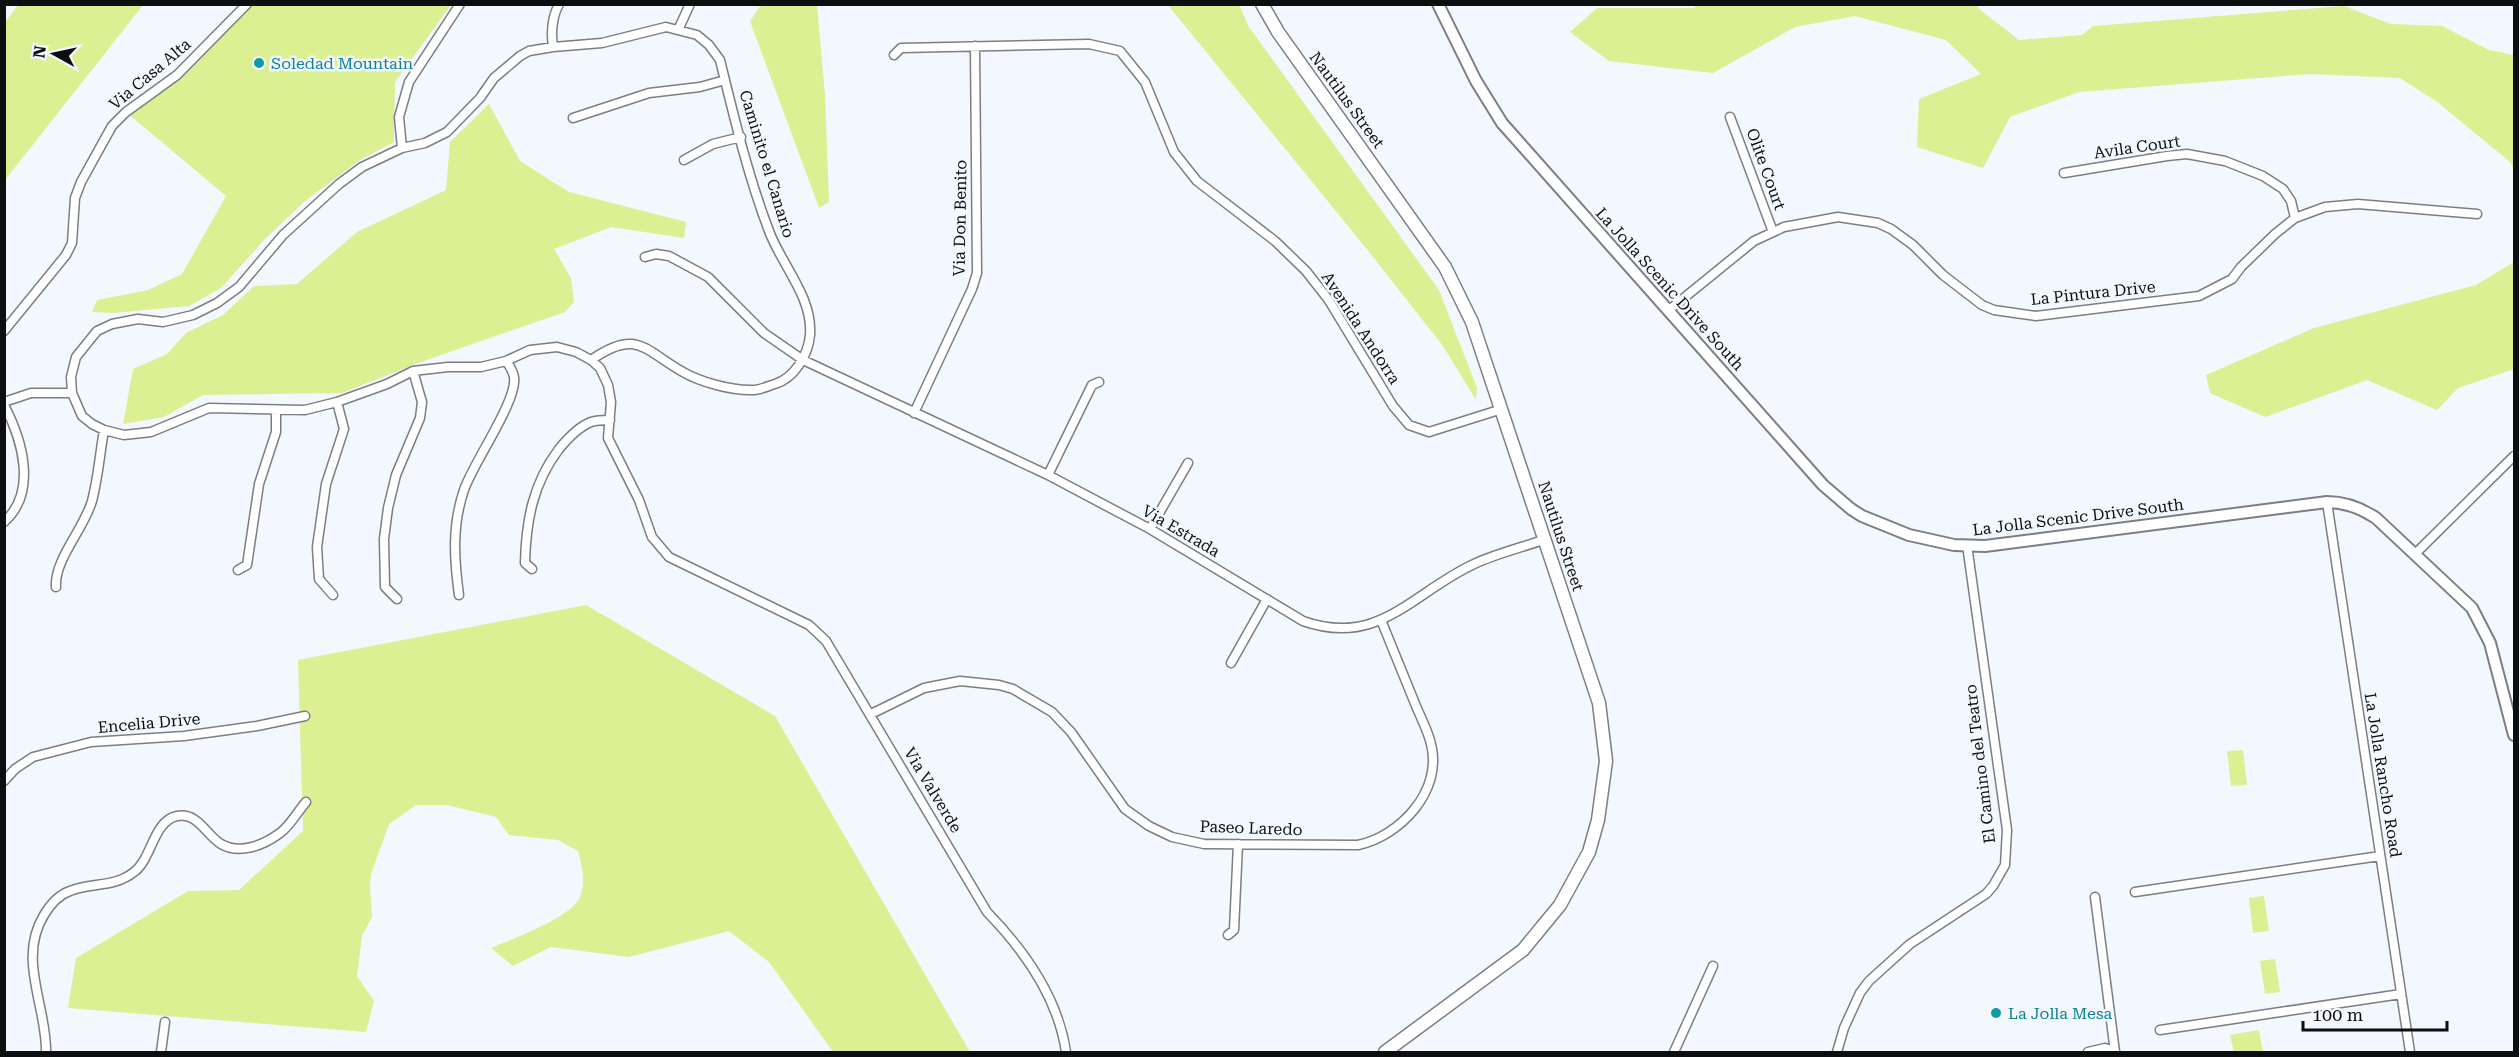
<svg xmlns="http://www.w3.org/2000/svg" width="2519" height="1057" viewBox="0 0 2519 1057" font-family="'Roboto Serif',serif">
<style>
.green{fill:#daf092}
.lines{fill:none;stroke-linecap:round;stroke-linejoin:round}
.minor-casing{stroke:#7b7e85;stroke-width:11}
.tertiary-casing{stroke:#7b7e85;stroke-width:14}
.secondary-casing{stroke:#7b7e85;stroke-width:15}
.minor{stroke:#fff;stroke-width:8}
.tertiary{stroke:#fff;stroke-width:10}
.secondary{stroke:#fff;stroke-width:12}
.culture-dot{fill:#0f9aa8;stroke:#f3f7fe;stroke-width:2}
.labels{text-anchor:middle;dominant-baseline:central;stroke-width:5;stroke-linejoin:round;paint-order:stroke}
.culture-label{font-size:16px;fill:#0d838f;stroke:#f3f7fe;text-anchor:start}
.street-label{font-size:16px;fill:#0d0e10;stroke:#f3f7fe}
</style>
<rect width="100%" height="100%" fill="#f3f7fe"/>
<path class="green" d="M 19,4 L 143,5 L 5,180 L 5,22 Z
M 1698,4 L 1977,5 L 1979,9 L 2019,40 L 2082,35 L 2093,26 L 2344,6 L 2391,24 L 2442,26 L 2489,50 L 2514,55 L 2514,169 L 2510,162 L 2436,101 L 2400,78 L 2310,74 L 2079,92 L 2010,117 L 1983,168 L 1917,147 L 1919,99 L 1981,74 L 1946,40 L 1855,16 L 1795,27 L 1713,73 L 1609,61 L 1570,32 L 1597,8 L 1694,8 Z
M 246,5 L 451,5 L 395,82 L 394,142 L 360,160 L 305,201 L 264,240 L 221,288 L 189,306 L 113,313 L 92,312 L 97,300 L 148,290 L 182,274 L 226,196 L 126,112 L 183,69 Z
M 761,5 L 817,5 L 825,95 L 829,202 L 819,208 L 750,21 Z
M 1168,5 L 1239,5 L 1249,27 L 1439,290 L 1477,388 L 1476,400 L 1443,346 L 1370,253 Z
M 489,104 L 520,161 L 569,192 L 686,222 L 684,238 L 611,227 L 554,249 L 571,278 L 574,302 L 565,312 L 418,363 L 342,393 L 203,395 L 164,417 L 123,424 L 133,369 L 167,354 L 186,333 L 223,315 L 254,286 L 297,284 L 357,232 L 446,190 L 450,142 Z
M 2514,262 L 2514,369 L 2458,388 L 2437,410 L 2367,380 L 2265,417 L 2210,393 L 2206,375 L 2314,328 L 2476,285 Z
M 586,605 L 775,716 L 970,1052 L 833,1052 L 769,962 L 729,931 L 629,957 L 551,947 L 513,966 L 491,948 C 512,939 571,918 580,897 C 586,883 582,865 578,851 L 558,840 L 509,835 L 496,817 L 447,805 L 416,805 L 389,824 L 371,874 L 370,887 L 372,917 L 362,936 L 357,976 L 374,1001 L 366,1032 L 68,1008 L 76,958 L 188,891 L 239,890 L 303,831 L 298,660 Z
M 2243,750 L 2247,785 L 2231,786 L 2227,751 Z
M 2264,896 L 2269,931 L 2253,933 L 2249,898 Z
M 2275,959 L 2280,992 L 2265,994 L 2260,961 Z
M 2259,1030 L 2263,1052 L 2234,1052 L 2230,1035 Z"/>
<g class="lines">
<defs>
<path id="minor" d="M 679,28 L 690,4
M 553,47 C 551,33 552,17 559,4
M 894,55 L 901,48 L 1089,44 L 1120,51 L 1145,82 L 1174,152 L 1197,181 L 1275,241 L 1306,271 L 1328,299 L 1393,406 L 1409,425 L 1429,432 L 1502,409
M 1730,117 L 1773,232
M 573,118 L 649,93 L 700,87 L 725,80
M 402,148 L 399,117 L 409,82 L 460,4
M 684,160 L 713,144 L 741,137
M 2064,173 L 2167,156 L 2187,154 L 2225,161 L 2263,176 L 2283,189 L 2291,201 L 2295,218
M 645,257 L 656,254 L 669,256 L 708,277 L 764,333 L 803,360 L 1048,475 L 1150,529 L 1303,621 C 1379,648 1413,592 1474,564 C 1495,554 1520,548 1543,540
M 1669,310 L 1754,241 L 1784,227 L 1838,217 L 1878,223 L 1891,229 L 1913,245 L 1943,275 L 1982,305 L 1994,310 L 2036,316 L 2199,296 L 2232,279 L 2241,267 L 2275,234 L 2295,218 L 2325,207 L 2358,204 L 2477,214
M 4,331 L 66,255 L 72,243 L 75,198 L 81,182 L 112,126 L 126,112 L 177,75 L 247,4
M 591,360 C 637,328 644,350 683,372 C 700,382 733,391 753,390 C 760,390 768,386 775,384 C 794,378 808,356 810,335 C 813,297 781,264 769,231 C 748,176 734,117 720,60 L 709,45 L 697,35 L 666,27 L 602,43 L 553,47 L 529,51 L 520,56 L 494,78 L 480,98 L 447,132 L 425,143 L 402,148 L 362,167 L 339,184 L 283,235 L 239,287 L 217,303 L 193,315 L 163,322 L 138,319 L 112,324 L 97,331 L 76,357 L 71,377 L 72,393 L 82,416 L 92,424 L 104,430 L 124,435 L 151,432 L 209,408 L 305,410 L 337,402 L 387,384 L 413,371 L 448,367 L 481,367 L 506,361 L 530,350 L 557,347 L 576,352 L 591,360 L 600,368 L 608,385 L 611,402 L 608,438 L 639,500 L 652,537 L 669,557 L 809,625 L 826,641 L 987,912 C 1025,951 1058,997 1066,1052
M 4,402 L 31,393 L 72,393
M 4,405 C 22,439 38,492 4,522
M 914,413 L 972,289 L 977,273 L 975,46
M 1048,475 L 1092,385 L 1099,382
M 2327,502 L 2410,1052
M 1150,529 L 1188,463
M 2415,554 L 2514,456
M 532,569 L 525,563 C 526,521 533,483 559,449 C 568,438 578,427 591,422 C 597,420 604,420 610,420
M 238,570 L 247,565 L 259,484 L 276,432 L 276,410
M 56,587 C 54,560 84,529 92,501 C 98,478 100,453 104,430
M 333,595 L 319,579 L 317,547 L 326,484 L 344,429 L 337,402
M 459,595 C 454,559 452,525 464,490 C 473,463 518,400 514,377 C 513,372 509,365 506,361
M 397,599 L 385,587 L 384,539 L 388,508 L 396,475 L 420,418 L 422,402 L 413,371
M 1231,663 L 1267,599
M 871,714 L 924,688 L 960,681 L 999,685 L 1013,689 L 1052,712 L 1071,732 L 1125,809 L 1149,826 L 1172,837 L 1204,844 L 1358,845 C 1400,836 1443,791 1431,744 C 1428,731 1421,718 1416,706 C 1404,677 1393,649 1381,620
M 4,781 L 15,769 L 33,757 L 91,742 L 184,736 L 257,726 L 305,716
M 2135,892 L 2380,856
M 2095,897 L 2115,1052
M 1228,935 L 1234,930 L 1238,844
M 2160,1030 L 2401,994
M 46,1052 C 47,1007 17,959 44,915 C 50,905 58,895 70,891 C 92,882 114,888 134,872 C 152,859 153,821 177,816 C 198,812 206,835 221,844 C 240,855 264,845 280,833 C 290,826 298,811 306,802
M 161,1052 L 165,1022
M 1674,1052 L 1713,966
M 1837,1052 L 1844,1028 L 1860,993 L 1869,981 L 1910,944 L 1986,894 L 1993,886 L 2005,865 L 2007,830 L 1967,545
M 2088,1052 L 2105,1048 L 2115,1051"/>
<path id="tertiary" d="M 1438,4 L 1476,81 L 1502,123 L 1823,485 L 1851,509 L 1862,516 L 1909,535 L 1954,545 L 1985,546 L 2327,502 C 2345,502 2361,508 2376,518 L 2472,608 L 2490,643 L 2514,735"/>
<path id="secondary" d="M 1262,4 L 1278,32 L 1445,267 L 1472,322 L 1599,703 L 1606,761 L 1598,820 L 1589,852 L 1560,905 L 1523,950 L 1385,1052"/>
</defs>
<use href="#minor" class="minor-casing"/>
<use href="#tertiary" class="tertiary-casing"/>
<use href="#secondary" class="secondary-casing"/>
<use href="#minor" class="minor"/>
<use href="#tertiary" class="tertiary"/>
<use href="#secondary" class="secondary"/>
</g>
<g class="culture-dot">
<circle cx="259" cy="63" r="6"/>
<circle cx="1996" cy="1013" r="6"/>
</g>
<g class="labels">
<g class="culture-label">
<text x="271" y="63">Soledad Mountain</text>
<text x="2008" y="1013">La Jolla Mesa</text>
</g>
<g class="street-label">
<text transform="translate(150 74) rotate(-40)">Via Casa Alta</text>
<text transform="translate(1347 100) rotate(54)">Nautilus Street</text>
<text transform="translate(2137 147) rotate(-8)">Avila Court</text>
<text transform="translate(767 164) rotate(73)">Caminito el Canario</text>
<text transform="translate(1766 169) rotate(70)">Olite Court</text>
<text transform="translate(960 218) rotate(-89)">Via Don Benito</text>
<text transform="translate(1670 289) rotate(48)">La Jolla Scenic Drive South</text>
<text transform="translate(2093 293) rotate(-6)">La Pintura Drive</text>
<text transform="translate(1361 328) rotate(57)">Avenida Andorra</text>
<text transform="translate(2078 517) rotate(-7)">La Jolla Scenic Drive South</text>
<text transform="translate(1181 531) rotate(30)">Via Estrada</text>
<text transform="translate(1561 536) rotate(72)">Nautilus Street</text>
<text transform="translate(149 723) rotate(-5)">Encelia Drive</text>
<text transform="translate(1980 764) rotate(-97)">El Camino del Teatro</text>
<text transform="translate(2383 775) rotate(81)">La Jolla Rancho Road</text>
<text transform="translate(933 790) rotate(59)">Via Valverde</text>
<text transform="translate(1251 828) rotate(2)">Paseo Laredo</text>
</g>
</g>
<rect width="2519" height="1057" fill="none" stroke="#0d0e10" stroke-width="12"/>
<g transform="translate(54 54) rotate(278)" stroke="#f3f7fe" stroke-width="4.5" paint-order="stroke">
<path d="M0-4.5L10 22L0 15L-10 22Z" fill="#0d0e10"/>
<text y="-9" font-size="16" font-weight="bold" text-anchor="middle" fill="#0d0e10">N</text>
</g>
<path d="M2303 1021v9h144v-9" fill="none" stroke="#0d0e10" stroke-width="3"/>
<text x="2312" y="1021" font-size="18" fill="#0d0e10" stroke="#f3f7fe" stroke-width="4.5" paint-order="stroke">100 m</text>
</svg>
